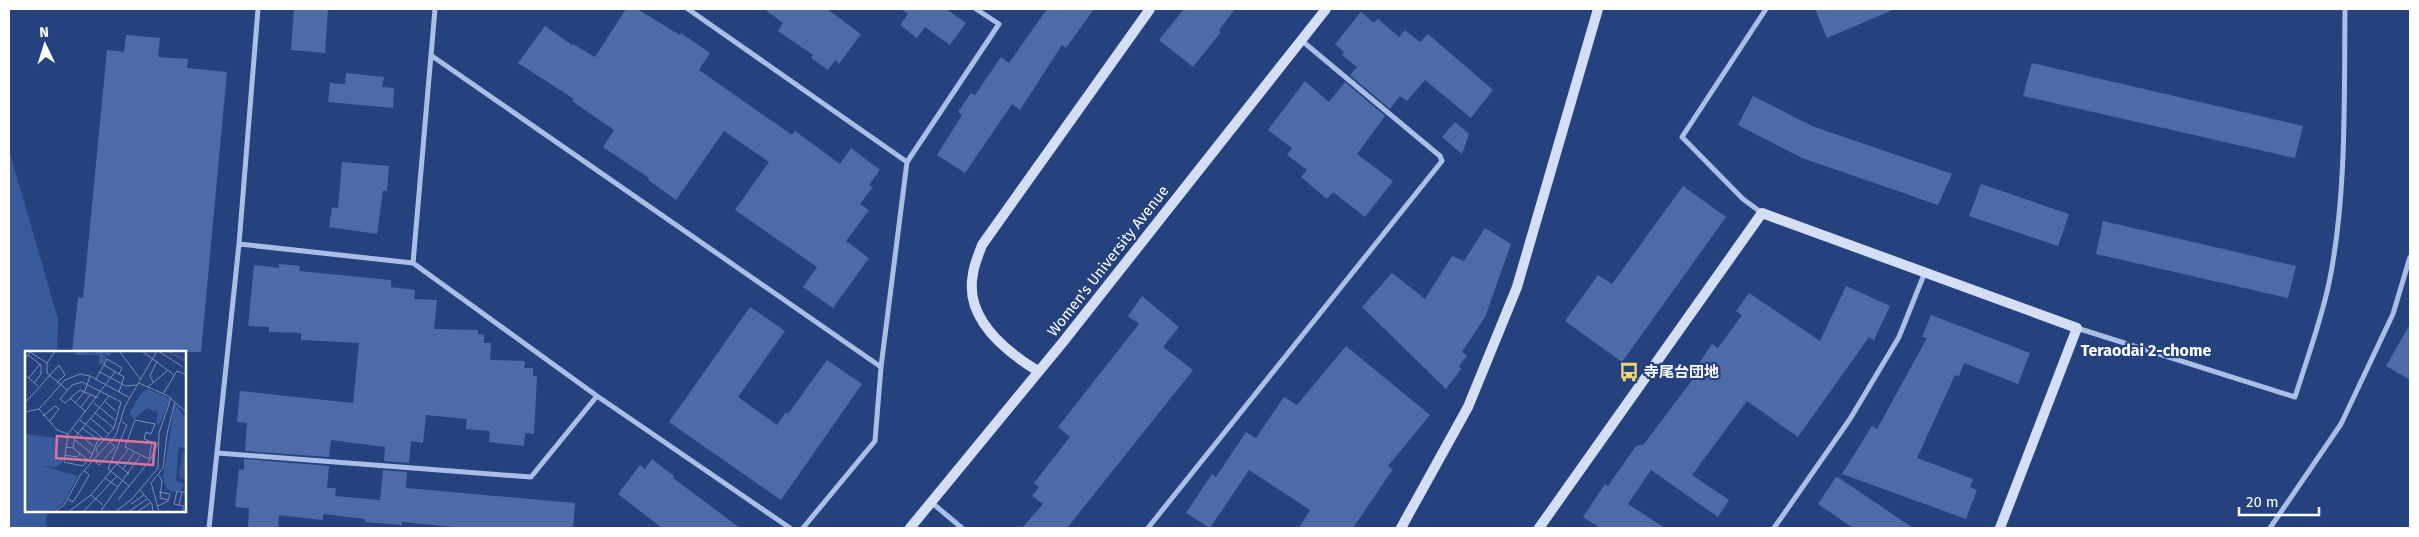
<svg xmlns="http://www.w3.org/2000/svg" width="2419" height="537" viewBox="0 0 2419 537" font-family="'Fira Sans','Noto Sans JP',sans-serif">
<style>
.green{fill:#395b9c}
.building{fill:#4d6ca7}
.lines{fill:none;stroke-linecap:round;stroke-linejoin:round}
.street{stroke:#abbfe6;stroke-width:5}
.secondary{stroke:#d4dff5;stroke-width:10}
.labels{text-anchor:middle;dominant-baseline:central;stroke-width:4.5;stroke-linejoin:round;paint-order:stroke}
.street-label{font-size:15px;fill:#fff;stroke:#25427f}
.poi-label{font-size:15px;font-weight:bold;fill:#fff;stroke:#25427f;text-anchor:start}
.neighbourhood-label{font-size:16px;font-weight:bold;fill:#fff;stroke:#25427f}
.inset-river{fill:none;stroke:#3f5581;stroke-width:2.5}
.inset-road{fill:none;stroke:#7c8eb2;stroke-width:1}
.view{fill:#da749d;fill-opacity:0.15;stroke:#da749d;stroke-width:2.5}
.inset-edge{fill:none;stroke:#fff;stroke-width:2.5}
</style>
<rect width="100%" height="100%" fill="#25427f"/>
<path class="green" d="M 9,150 L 58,319 L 57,352 L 26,352 L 26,511 L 47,511 L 46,528 L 9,528 Z"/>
<path class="building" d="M 294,9 L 328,9 L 325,53 L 291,50 Z
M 626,9 L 637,9 L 680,35 L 681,33 L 710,53 L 699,70 L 792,135 L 795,131 L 840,164 L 851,148 L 880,170 L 869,185 L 873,187 L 860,204 L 869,210 L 846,241 L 869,258 L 833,308 L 803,287 L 817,267 L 735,210 L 769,162 L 724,131 L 676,200 L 648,180 L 649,178 L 603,147 L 614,130 L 572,101 L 574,99 L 518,63 L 545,26 L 572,45 L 573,44 L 595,57 Z
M 764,9 L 827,9 L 861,34 L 839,64 L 835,60 L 828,70 L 811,58 L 813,55 L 778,31 L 783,23 Z
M 901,9 L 946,9 L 966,23 L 950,45 L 925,27 L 917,38 L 900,25 L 908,14 Z
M 1047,9 L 1094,9 L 1066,48 L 1062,45 L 1020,110 L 1012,104 L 965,173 L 937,155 L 962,115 L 958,112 L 971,93 L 975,95 L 1001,57 L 1009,63 Z
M 1184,9 L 1235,9 L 1219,30 L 1221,32 L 1193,67 L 1159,40 Z
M 1815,9 L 1895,9 L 1827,38 Z
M 1361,12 L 1374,23 L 1378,19 L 1399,37 L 1405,30 L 1420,42 L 1428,34 L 1493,90 L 1471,118 L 1425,80 L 1407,101 L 1400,96 L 1390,109 L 1350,75 L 1357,67 L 1342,55 L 1344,52 L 1335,44 Z
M 126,35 L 160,38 L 158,57 L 188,59 L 187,68 L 227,72 L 201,352 L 72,352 L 78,297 L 83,298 L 107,50 L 124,52 Z
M 2032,63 L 2303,126 L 2295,158 L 2023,96 Z
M 346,73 L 384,77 L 382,87 L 394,88 L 393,108 L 328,102 L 330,83 L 345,84 Z
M 1305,81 L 1329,102 L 1345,82 L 1385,116 L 1357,154 L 1393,181 L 1365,217 L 1333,192 L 1327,199 L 1301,177 L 1307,170 L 1287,155 L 1292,148 L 1268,130 Z
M 1753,96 L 1812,126 L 1952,174 L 1938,205 L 1802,158 L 1738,125 Z
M 1455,122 L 1469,134 L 1462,154 L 1442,137 Z
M 342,162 L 389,166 L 387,191 L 383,191 L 377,234 L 329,227 L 332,207 L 338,208 Z
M 1981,184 L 2069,214 L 2058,246 L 1969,216 Z
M 1683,186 L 1726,217 L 1622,362 L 1565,321 L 1598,275 L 1612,284 Z
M 2103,221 L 2296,266 L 2288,298 L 2096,254 Z
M 1485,228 L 1511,244 L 1485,317 L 1462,352 L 1467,356 L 1459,366 L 1461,369 L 1446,389 L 1362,307 L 1392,273 L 1425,299 L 1452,256 L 1464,261 Z
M 279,264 L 300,266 L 299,271 L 391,280 L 391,287 L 415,290 L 414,299 L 437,300 L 434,329 L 478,330 L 478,334 L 484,335 L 484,343 L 491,343 L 490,360 L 525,361 L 524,368 L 533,368 L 533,376 L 537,376 L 534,434 L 525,433 L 524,446 L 489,442 L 490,431 L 466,429 L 467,419 L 426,415 L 423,443 L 411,441 L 409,463 L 384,461 L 385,447 L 331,440 L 329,457 L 245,451 L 247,423 L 237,422 L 240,391 L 353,403 L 359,343 L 301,340 L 301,333 L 269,332 L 269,327 L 248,326 L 254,265 L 279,268 Z
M 1846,286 L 1890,306 L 1874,340 L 1869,337 L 1798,437 L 1747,401 L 1692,475 L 1729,500 L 1718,517 L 1651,470 L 1628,504 L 1665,528 L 1600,528 L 1583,517 L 1605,484 L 1608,486 L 1636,446 L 1644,444 L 1693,379 L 1690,377 L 1712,344 L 1718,348 L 1742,315 L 1736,311 L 1749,293 L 1820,341 Z
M 1142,296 L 1179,327 L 1163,347 L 1193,370 L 1067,528 L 1022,528 L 1043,504 L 1032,496 L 1039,487 L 1034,483 L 1070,437 L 1058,427 L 1139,324 L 1128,316 Z
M 750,307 L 785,331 L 738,397 L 777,425 L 786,412 L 788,414 L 827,360 L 862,384 L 781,500 L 669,422 Z
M 1931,315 L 2030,353 L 2018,384 L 1964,363 L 1959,376 L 1955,375 L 1917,458 L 1973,479 L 1970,487 L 1977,490 L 1966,519 L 1842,474 L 1872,426 L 1877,429 L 1927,338 L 1922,337 Z
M 2410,324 L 2410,380 L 2386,366 Z
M 1346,346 L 1430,415 L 1388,466 L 1393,469 L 1353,528 L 1299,528 L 1310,510 L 1249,470 L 1210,528 L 1186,513 L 1212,474 L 1216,477 L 1246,432 L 1256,438 L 1284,397 L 1297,405 Z
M 244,459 L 329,466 L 327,488 L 336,488 L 335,496 L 380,500 L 383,470 L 407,472 L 406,488 L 575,503 L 573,528 L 464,528 L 402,522 L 402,525 L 365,522 L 365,519 L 323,514 L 323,520 L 279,515 L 278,528 L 248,528 L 249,508 L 235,507 L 239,469 L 244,470 Z
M 652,459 L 674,476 L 673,478 L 740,528 L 662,528 L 618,494 L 640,465 L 645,469 Z
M 1836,477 L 1839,478 L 1913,528 L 1853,528 L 1818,504 Z"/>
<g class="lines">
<path class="street" d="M 688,9 L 907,162
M 432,56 L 881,367
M 1762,213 L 1743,199 L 1682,137 L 1766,9
M 239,244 L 413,263 L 597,396 L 790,528
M 413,263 L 435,9
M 2077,328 L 2295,397 C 2307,359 2321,321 2329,283 C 2347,196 2344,97 2345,9
M 218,453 L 531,477 L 597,396
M 931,502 L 962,528
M 209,528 L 239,244 L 258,9
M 803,528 L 875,441 L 881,367 L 907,162 L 999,24 L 976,9
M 1148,528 L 1442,161 L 1440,156 L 1301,40
M 1774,528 L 1850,419 L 1899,337 L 1925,272
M 2270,528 L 2341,424 L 2393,314 L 2410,257"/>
<path class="secondary" d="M 1038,371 C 1005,351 964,318 973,274 C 974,264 979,254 982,245 L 1150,9
M 910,528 L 1063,342 L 1326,9
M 1401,528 L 1468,407 L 1517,287 L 1598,9
M 1539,528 L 1762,213 L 2077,328 L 2000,528"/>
</g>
<defs>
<symbol id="bus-bare" viewBox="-9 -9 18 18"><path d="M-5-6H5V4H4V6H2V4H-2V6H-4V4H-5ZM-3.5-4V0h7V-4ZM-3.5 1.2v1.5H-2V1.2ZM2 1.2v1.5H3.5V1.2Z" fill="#efd86f" stroke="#25427f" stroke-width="2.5" paint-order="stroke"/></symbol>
</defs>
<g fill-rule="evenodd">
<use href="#bus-bare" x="1615" y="358" width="28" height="28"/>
</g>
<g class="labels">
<g class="street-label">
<text transform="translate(1108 261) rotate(-52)">Women's University Avenue</text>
</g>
<g class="poi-label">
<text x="1644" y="372">寺尾台団地</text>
</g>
<g class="neighbourhood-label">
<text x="2146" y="350">Teraodai 2-chome</text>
</g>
</g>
<g transform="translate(25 351)">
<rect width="161" height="161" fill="#25427f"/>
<path d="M 52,0 L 70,3 L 71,0 L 87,2 L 84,5 L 77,3 L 82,7 L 78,13 L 74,13 L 74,4 L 50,4 ZM 123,38 L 145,48 L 134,74 L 131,72 L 133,61 L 122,57 L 109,68 L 104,63 L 115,44 ZM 150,53 L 161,68 L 161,97 L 154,96 L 153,100 L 151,129 L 159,133 L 157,139 L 148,141 L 142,138 L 138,127 ZM 0,83 L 31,87 L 33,108 L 38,108 L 38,111 L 31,116 L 18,115 L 53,125 L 38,152 L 27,161 L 0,161 Z" fill="#395b9c"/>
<path d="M 157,101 L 161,102 L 161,128 L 154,127 Z" fill="#3f5581"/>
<path class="inset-river" d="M 143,0 L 162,11"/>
<path class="inset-road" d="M 30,0 L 22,12 L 22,22 L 42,39M 94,0 L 116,29M 117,0 L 149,24M 133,0 L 158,16M 3,4 L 16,14 L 16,23 L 9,32M 0,8 L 5,1 L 22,12M 79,14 L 99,26 L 94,41M 75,21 L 101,35 L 112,34M 0,24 L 13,35M 4,27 L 15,13M 71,28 L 82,8 L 97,17 L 94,23M 128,31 L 125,25 L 132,10M 114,32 L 143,45 L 162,62M 123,36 L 142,20M 138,43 L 152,20 L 162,24M 45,47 L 61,61M 73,47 L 55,39 L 40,52 L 35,48 L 47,34 L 57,31 L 96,51 L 89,77 L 71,98 L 73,103M 79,50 L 91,60M 0,52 L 34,14 L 40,24 L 32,32M 50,52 L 60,40 L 65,25M 69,52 L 90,69M 56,56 L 66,43M 14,58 L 32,79 L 43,83M 0,61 L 14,58 L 40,29 L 55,23 L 65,25 L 105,47M 70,62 L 89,77M 18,65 L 30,55 L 34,58 L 24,71M 65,67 L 84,83M 55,69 L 79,88M 110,69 L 130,73 L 126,83 L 121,81 L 119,88 L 127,91 L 124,108 L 100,96 ZM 97,71 L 102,74 L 83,118 L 104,135M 57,77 L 73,89 L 66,106 L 58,115 L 39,111 L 43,83 L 90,21M 48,78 L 68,95M 50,89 L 67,103M 41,96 L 48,97 L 63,109M 48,97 L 50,86 L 84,45M 40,104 L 52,106 L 55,103M 68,108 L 74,114 L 90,96 L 85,91M 92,113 L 104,123M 98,118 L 109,102M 134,124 L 137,130 L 135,147 L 144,149M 80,127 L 93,136M 126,131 L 134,161M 127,131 L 138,117 L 142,83 L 150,51M 115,139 L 127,153 L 128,161M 66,144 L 78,154M 43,148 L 48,151 L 57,137 L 64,124 L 59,119M 93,149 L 125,109 L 134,90M 106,153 L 119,144M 154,154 L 157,141 L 162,141M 133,155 L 143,150 L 145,143 L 134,141M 29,161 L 39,154 L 56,123 L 91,84 L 100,55 L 132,0M 43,161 L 66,144 L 103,99M 58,161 L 92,125M 75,161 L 115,105M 90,161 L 107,148 L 133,117 L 134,82 L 146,47M 103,161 L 122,148M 112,161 L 125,152M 157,161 L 159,155 L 149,153 L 152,140 L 157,141"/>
<path class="view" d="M 32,85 L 130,92 L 128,114 L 31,107 Z"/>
<rect width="161" height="161" class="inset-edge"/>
</g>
<rect width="2419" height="537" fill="none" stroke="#ffffff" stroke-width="20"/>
<g transform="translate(45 45) rotate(356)" stroke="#25427f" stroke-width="4" paint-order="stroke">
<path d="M0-4L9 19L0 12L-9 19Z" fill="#ffffff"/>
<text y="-8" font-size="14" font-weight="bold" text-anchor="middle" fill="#ffffff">N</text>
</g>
<path d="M2239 507v8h80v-8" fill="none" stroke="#ffffff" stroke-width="2.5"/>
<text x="2246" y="507" font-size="15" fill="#ffffff" stroke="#25427f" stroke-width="4" paint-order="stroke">20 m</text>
</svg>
